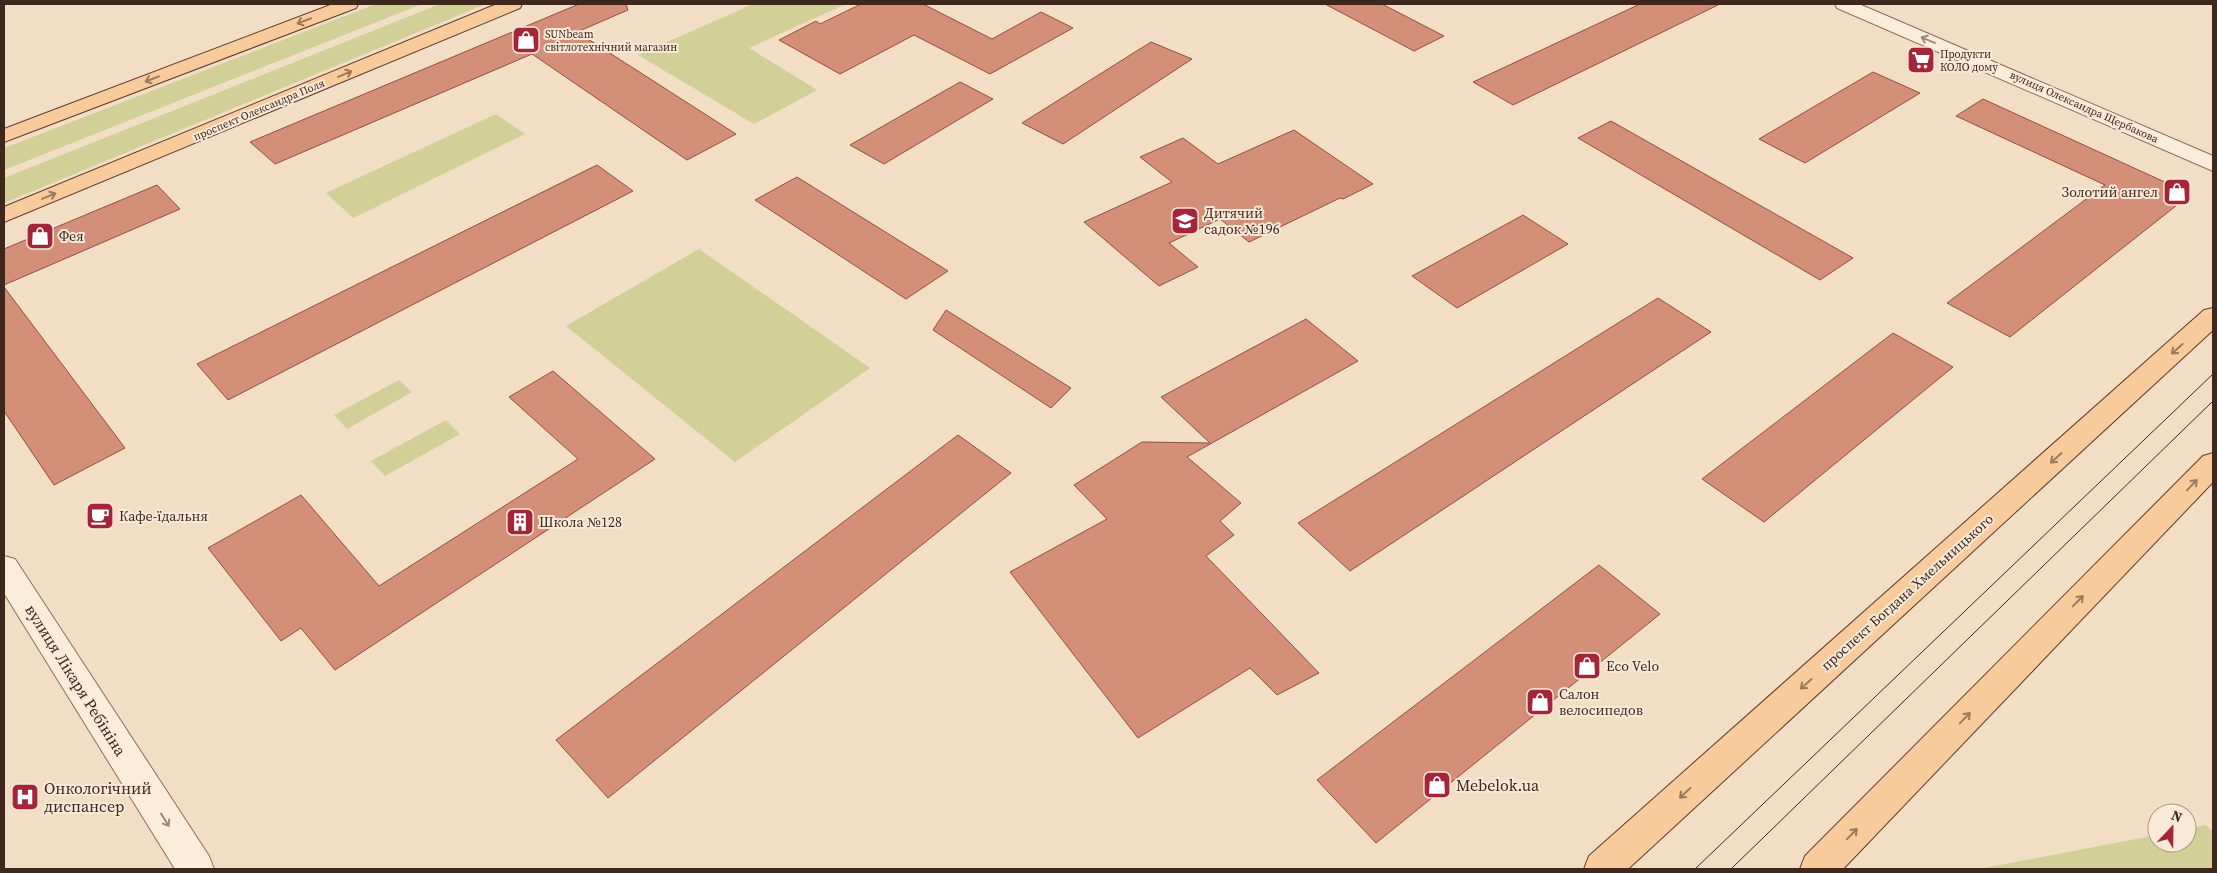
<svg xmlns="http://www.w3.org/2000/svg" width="2217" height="873" viewBox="0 0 2217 873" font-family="'Source Serif 4',serif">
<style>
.green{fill:#d2cf98}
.building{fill:#d38f78;stroke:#91503d}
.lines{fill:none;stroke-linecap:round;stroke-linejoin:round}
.tertiary-casing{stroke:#8f6d59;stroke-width:2}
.primary-casing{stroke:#5d3c2e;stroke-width:2}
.tertiary{fill:#fcecda;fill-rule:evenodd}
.primary{fill:#f7cb9b;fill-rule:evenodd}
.tram{stroke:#3e281e;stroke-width:1}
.oneway{stroke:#9a7a5c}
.oneway2{stroke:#9d8a7c}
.labels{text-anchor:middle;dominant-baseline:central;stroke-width:4;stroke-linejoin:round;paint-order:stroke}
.far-poi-label{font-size:11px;fill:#3e281e;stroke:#f9e9d6;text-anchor:start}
.far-street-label{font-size:11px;fill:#3e281e;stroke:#f9e9d6}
.poi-label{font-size:14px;fill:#3e281e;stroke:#f9e9d6;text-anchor:start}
.street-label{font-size:14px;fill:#3e281e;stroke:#f9e9d6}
.near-street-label{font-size:16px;fill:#3e281e;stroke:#f9e9d6}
.near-poi-label{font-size:16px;fill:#3e281e;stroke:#f9e9d6;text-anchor:start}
</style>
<rect width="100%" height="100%" fill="#f2ddc5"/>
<path class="green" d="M 376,4 L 422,4 L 4,170 L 4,148 Z
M 440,4 L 486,4 L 4,203 L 4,178 Z
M 753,4 L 846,4 L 749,48 L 817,90 L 754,124 L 638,55 Z
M 496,114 L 525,134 L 353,218 L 326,193 Z
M 699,249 L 870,368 L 735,462 L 566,326 Z
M 399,380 L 412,392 L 347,429 L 334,415 Z
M 446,420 L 460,434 L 385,476 L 371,461 Z
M 2206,825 L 2213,832 L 2213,869 L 1979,869 L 2157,835 L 2157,843 L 2187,843 L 2187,829 Z"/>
<path class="building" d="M 579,4 L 626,4 L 628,10 L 577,32 L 736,134 L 687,160 L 532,54 L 275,164 L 250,142 Z
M 861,4 L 923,4 L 992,39 L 1041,12 L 1073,28 L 990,74 L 914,35 L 840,74 L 779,40 L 816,21 L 820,24 Z
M 1325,4 L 1382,4 L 1444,36 L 1414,51 Z
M 1640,4 L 1720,4 L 1513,105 L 1473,82 Z
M 1151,42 L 1192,59 L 1063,144 L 1022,123 Z
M 1873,72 L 1920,93 L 1805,163 L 1759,139 Z
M 960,82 L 993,99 L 884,164 L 850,145 Z
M 1983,99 L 2191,194 L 2010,337 L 1947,303 L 2105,185 L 1956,116 Z
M 1611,121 L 1853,258 L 1820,280 L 1578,138 Z
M 1294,130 L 1373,184 L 1343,199 L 1340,198 L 1249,242 L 1220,219 L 1169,243 L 1198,267 L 1159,286 L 1084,222 L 1172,182 L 1140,157 L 1183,138 L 1218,164 Z
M 597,165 L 633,191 L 228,400 L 197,364 Z
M 797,177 L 948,271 L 906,299 L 755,200 Z
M 157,185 L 180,209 L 4,285 L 4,249 Z
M 1523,215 L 1568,244 L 1457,308 L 1412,276 Z
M 4,287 L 125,448 L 54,485 L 4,411 Z
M 1658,298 L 1711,332 L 1350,571 L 1298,523 Z
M 946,310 L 1071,388 L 1051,408 L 933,330 Z
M 1306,319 L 1358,361 L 1187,457 L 1241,503 L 1220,521 L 1234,535 L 1206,556 L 1319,673 L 1277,695 L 1250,668 L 1138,738 L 1010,572 L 1107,519 L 1074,485 L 1142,442 L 1210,443 L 1161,397 Z
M 1893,333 L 1953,367 L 1764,522 L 1702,479 Z
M 553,371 L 655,459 L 335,670 L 301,628 L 281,641 L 208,548 L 301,495 L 379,586 L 578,459 L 509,397 Z
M 958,435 L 1011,473 L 608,798 L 556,740 Z
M 1599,565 L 1660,614 L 1376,843 L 1317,780 Z"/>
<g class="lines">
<defs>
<path id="tertiary" d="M 1835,4 L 1859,4 L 2213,156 L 2213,171 L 1837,8 Z
M 4,556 L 15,559 L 209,856 L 214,869 L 175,869 L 4,593 Z"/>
<path id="primary" d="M 333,4 L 358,4 L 356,8 L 4,142 L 4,129 Z
M 497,4 L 522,4 L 520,8 L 4,222 L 4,207 Z
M 2213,308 L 2213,330 L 1628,869 L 1584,869 L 1589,856 L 2204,310 Z
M 2213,453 L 2213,482 L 1843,869 L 1800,869 L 1805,856 L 2203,456 Z"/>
</defs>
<use href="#tertiary" class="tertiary-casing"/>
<use href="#primary" class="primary-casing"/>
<use href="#tertiary" class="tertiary"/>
<use href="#primary" class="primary"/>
<path class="tram" d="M 1695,869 L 2213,374
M 1731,869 L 2213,401"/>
</g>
<defs><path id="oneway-shaft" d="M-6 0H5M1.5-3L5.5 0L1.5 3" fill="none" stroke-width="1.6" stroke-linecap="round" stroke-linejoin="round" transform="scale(1.25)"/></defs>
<g class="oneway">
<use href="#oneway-shaft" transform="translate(304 21) rotate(159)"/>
<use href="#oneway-shaft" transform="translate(345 74) rotate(-23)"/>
<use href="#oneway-shaft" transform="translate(152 79) rotate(159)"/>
<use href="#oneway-shaft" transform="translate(49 196) rotate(-22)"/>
<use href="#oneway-shaft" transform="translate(2177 349) rotate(138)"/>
<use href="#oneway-shaft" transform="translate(2056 458) rotate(138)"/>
<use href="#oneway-shaft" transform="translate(2192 485) rotate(-46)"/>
<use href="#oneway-shaft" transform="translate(2078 601) rotate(-46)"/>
<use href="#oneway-shaft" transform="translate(1806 684) rotate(138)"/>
<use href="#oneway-shaft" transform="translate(1965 718) rotate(-46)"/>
<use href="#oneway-shaft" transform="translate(1685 793) rotate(137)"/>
<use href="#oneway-shaft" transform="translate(1852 834) rotate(-46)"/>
</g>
<g class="oneway2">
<use href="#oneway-shaft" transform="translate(1928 40) rotate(-157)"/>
<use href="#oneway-shaft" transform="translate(165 820) rotate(58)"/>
</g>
<defs>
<symbol id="shop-square" viewBox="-11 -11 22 22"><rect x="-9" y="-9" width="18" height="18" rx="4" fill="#a4243a" stroke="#f9e9d6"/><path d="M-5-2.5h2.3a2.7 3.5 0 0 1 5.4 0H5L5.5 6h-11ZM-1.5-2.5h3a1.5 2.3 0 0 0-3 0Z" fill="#fff"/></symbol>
<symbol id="supermarket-square" viewBox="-11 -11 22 22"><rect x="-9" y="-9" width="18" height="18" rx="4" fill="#a4243a" stroke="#f9e9d6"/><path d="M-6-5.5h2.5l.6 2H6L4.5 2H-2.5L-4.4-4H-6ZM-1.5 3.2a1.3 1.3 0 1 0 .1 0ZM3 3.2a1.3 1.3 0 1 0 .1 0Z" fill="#fff"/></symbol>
<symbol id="school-square" viewBox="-11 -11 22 22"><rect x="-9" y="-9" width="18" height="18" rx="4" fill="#a4243a" stroke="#f9e9d6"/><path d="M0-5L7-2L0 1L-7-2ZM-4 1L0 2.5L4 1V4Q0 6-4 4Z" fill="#fff"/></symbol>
<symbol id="cafe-square" viewBox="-11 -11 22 22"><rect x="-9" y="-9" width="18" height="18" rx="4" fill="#a4243a" stroke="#f9e9d6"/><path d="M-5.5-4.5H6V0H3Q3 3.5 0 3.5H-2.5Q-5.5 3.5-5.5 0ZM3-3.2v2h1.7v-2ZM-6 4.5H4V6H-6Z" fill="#fff"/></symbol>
<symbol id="building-square" viewBox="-11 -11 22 22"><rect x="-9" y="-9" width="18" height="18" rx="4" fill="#a4243a" stroke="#f9e9d6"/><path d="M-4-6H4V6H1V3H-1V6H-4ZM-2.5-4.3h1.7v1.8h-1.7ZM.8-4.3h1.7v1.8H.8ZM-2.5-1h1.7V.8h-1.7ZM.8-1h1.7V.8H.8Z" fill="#fff"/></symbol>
<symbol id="hospital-square" viewBox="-11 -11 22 22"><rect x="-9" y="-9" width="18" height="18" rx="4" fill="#a4243a" stroke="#f9e9d6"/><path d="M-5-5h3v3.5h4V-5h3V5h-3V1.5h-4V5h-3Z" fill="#fff"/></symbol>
</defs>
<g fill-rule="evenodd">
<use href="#shop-square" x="510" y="24" width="32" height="32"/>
<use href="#supermarket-square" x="1905" y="44" width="32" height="32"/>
<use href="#shop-square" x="2161" y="176" width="32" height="32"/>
<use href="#school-square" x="1169" y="205" width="32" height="32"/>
<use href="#shop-square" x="24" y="220" width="32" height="32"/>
<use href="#cafe-square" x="84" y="500" width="32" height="32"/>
<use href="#building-square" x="504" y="506" width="32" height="32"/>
<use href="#shop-square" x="1571" y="650" width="32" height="32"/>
<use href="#shop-square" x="1524" y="686" width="32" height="32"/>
<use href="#shop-square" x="1421" y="769" width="32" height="32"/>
<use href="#hospital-square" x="9" y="781" width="32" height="32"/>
</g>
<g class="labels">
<g class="far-poi-label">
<text x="545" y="34">SUNbeam<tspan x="545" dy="13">світлотехнічний магазин</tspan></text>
<text x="1940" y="54">Продукти<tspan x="1940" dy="13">КОЛО дому</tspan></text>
</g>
<g class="far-street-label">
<text transform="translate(2084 107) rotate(24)">вулиця Олександра Щербакова</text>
<text transform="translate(259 110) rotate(-23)">проспект Олександра Поля</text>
</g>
<g class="poi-label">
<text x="2158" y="192" text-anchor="end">Золотий ангел</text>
<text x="1204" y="213">Дитячий<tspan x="1204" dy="16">садок №196</tspan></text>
<text x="59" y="236">Фея</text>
<text x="119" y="516">Кафе-їдальня</text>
<text x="539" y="522">Школа №128</text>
<text x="1606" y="666">Eco Velo</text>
<text x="1559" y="694">Салон<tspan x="1559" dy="16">велосипедов</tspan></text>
</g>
<g class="street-label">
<text transform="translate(1907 592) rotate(-42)">проспект Богдана Хмельницького</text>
</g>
<g class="near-street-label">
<text transform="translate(76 680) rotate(58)">вулиця Лікаря Ребініна</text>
</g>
<g class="near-poi-label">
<text x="1456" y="785">Mebelok.ua</text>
<text x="44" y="788">Онкологічний<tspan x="44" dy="18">диспансер</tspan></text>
</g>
</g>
<rect width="2217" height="873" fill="none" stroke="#3e281e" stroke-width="10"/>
<g transform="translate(2172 828) rotate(22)"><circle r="24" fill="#f9e9d6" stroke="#ae9c8c"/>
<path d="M0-4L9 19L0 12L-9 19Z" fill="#a4243a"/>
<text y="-8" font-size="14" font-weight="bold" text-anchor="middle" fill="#3e281e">N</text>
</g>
</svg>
